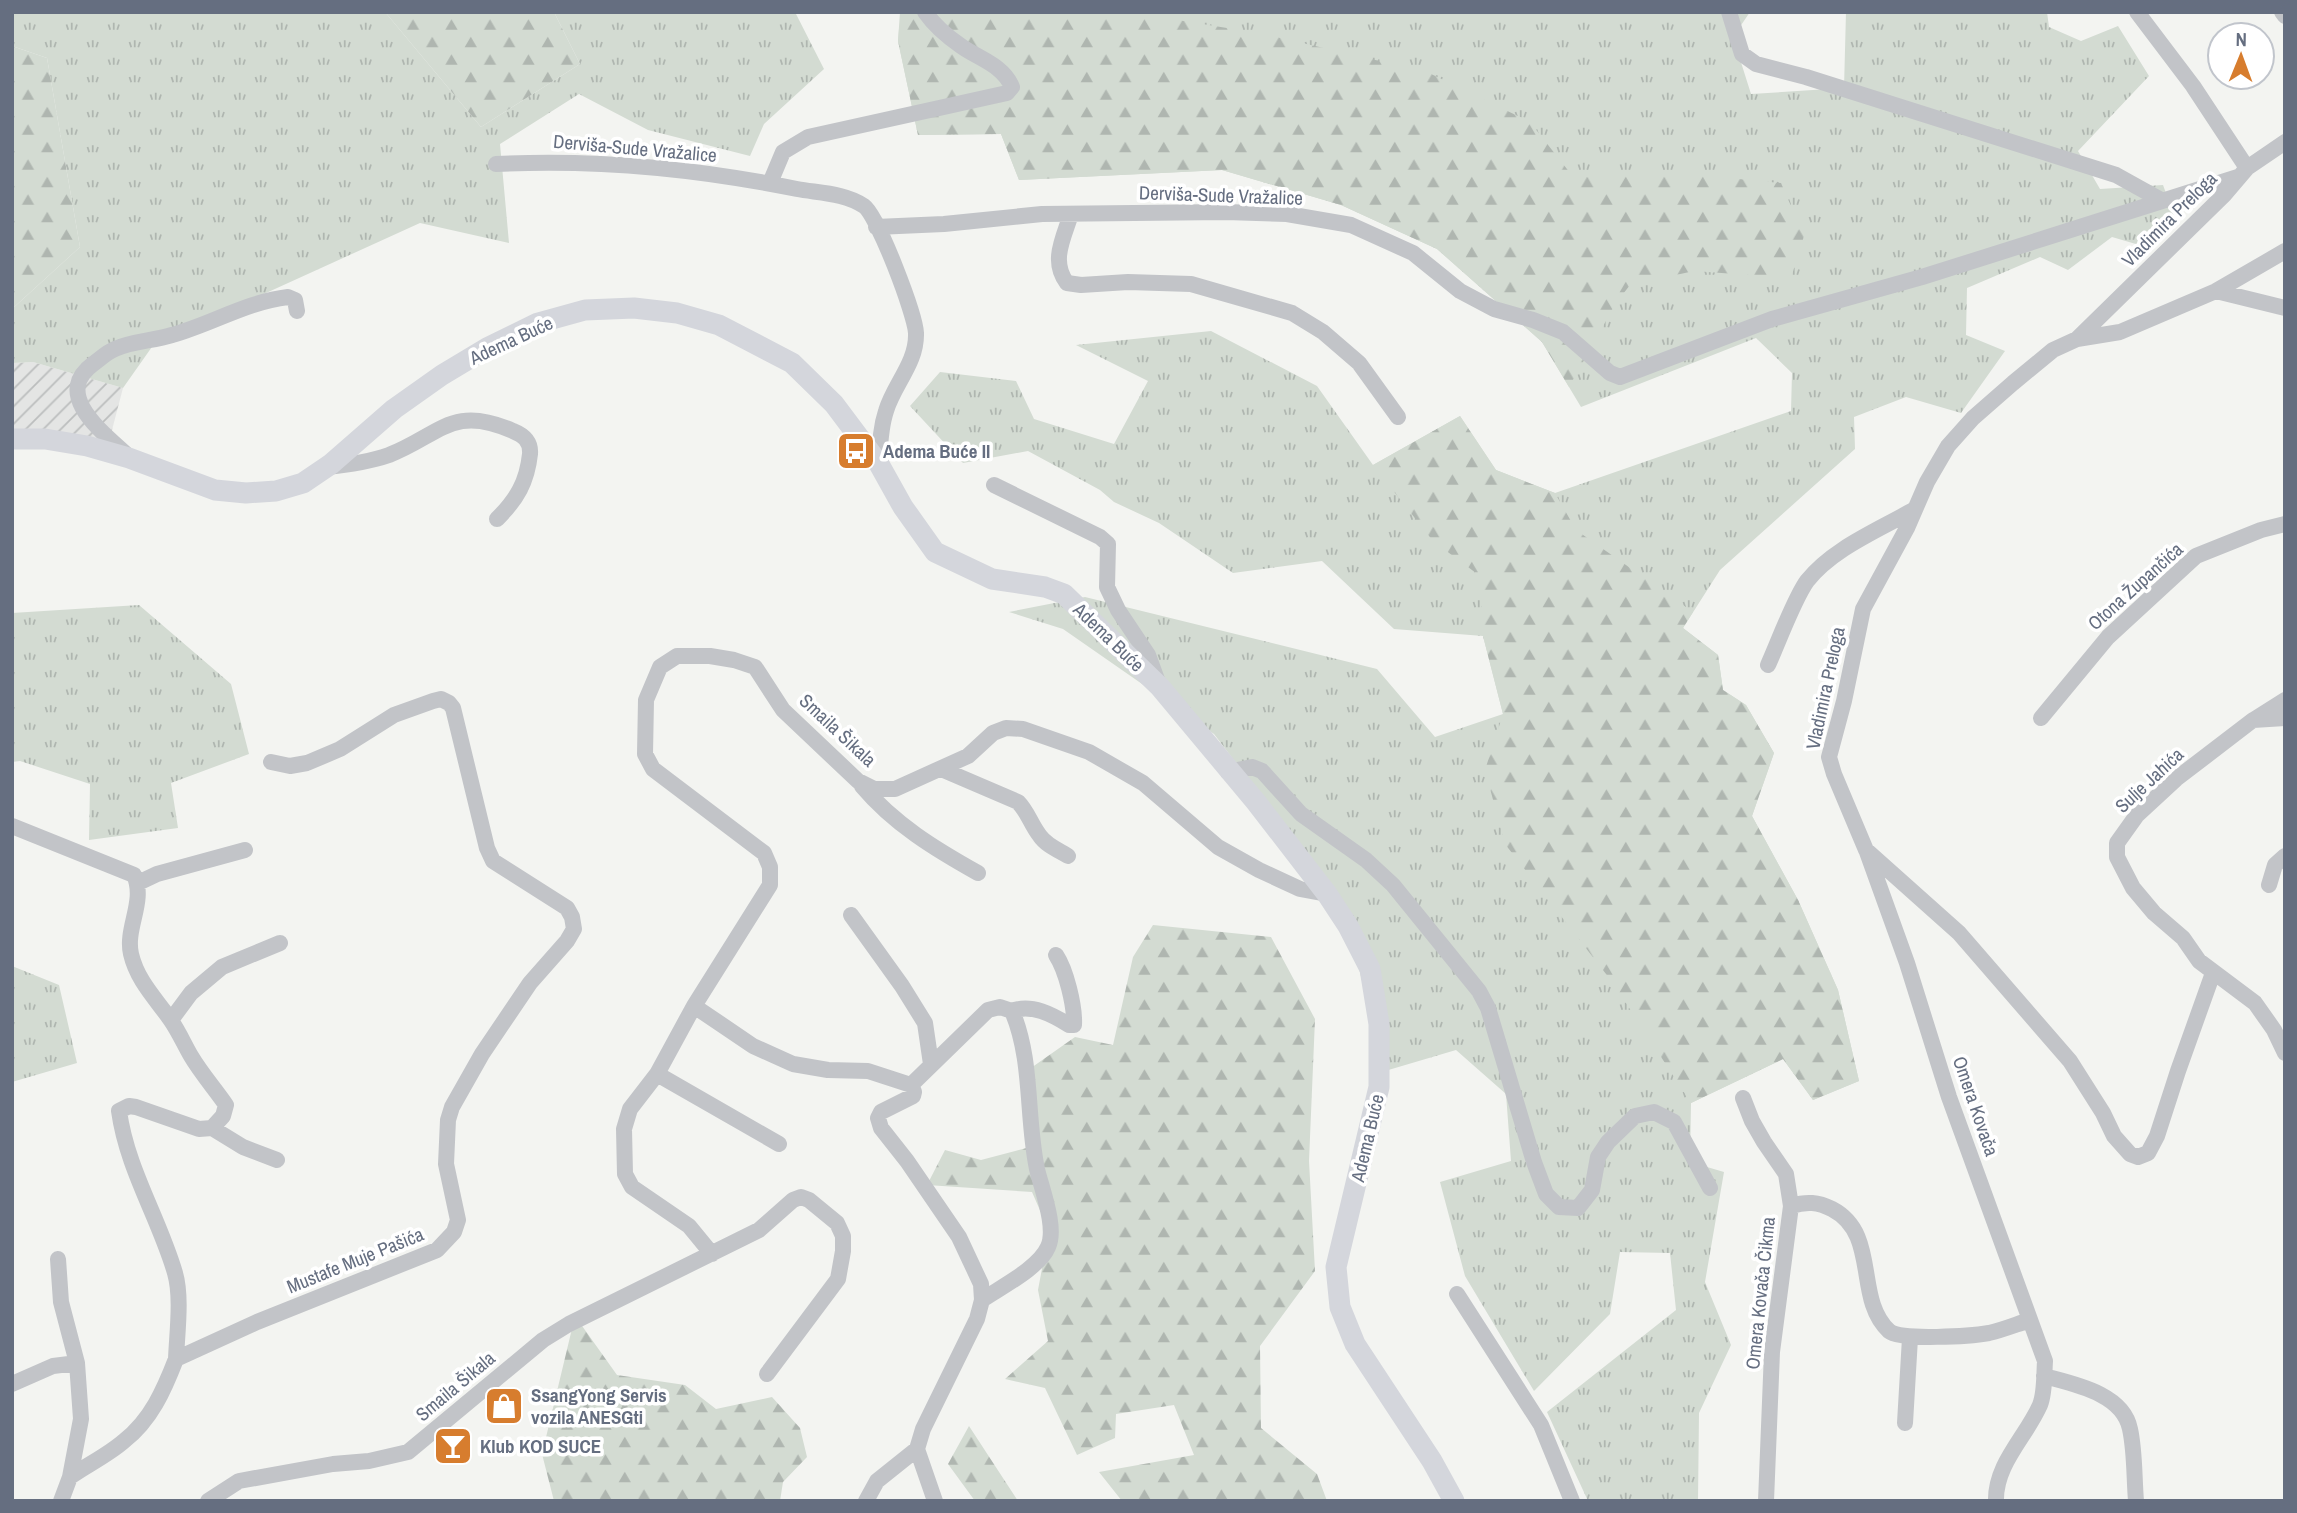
<svg xmlns="http://www.w3.org/2000/svg" width="2297" height="1513" viewBox="0 0 2297 1513" font-family="'Archivo Narrow',sans-serif">
<style>
.industrial{fill:url(#industrial-furrows)}
.grass{fill:url(#grass-tufts)}
.forest{fill:url(#forest-firs)}
.lines{fill:none;stroke-linecap:round;stroke-linejoin:round}
.street{stroke:#c2c4c8;stroke-width:16}
.secondary{stroke:#d4d6dc;stroke-width:21}
.labels{text-anchor:middle;dominant-baseline:central;stroke-width:7;stroke-linejoin:round;paint-order:stroke}
.street-label{font-size:19px;fill:#656e80;stroke:#fff}
.poi-label{font-size:19px;font-weight:bold;fill:#656e80;stroke:#fff;text-anchor:start}
</style>
<defs>
<pattern id="industrial-furrows" width="10" height="10" patternUnits="userSpaceOnUse" patternTransform="scale(1.75)"><rect width="10" height="10" fill="#e4e5e4"/><path d="M-1 1l2-2M0 10L10 0M9 11l2-2" fill="none" stroke="#bcbebe"/></pattern>
<pattern id="grass-tufts" width="24" height="20" patternUnits="userSpaceOnUse" patternTransform="scale(1.75)"><rect width="24" height="20" fill="#d3dbd2"/><path d="M3 7l-1-3M5 7V3M7 7l1-3M15 17l-1-3M17 17v-4M19 17l1-3" fill="none" stroke="#afb6b0"/></pattern>
<pattern id="forest-firs" width="22" height="20" patternUnits="userSpaceOnUse" patternTransform="scale(1.75)"><rect width="22" height="20" fill="#d3dbd2"/><path d="M5 1l3.5 6h-7zM16 11l3.5 6h-7z" fill="#afb6b0"/></pattern>
</defs>
<rect width="100%" height="100%" fill="#f3f4f1"/>
<path class="industrial" d="M 33,362 L 123,388 L 107,449 L 12,441 L 12,363 Z"/>
<path class="grass" d="M 12,12 L 385,12 L 481,127 L 580,64 L 554,12 L 795,12 L 824,69 L 764,124 L 750,156 L 648,130 L 579,94 L 500,144 L 509,243 L 420,223 L 154,344 L 123,388 L 33,362 L 12,363 L 12,309 L 80,247 L 47,58 L 12,46 Z
M 900,12 L 1750,12 L 1733,37 L 1751,94 L 1844,88 L 1846,12 L 2047,12 L 2049,27 L 2081,41 L 2118,26 L 2149,76 L 2078,151 L 2100,189 L 2163,185 L 2174,215 L 2146,247 L 2112,237 L 2068,270 L 2040,257 L 1967,288 L 1966,335 L 2005,351 L 1961,413 L 1906,397 L 1854,417 L 1855,449 L 1720,570 L 1683,628 L 1718,655 L 1723,690 L 1746,705 L 1774,753 L 1752,816 L 1798,900 L 1838,990 L 1859,1081 L 1813,1100 L 1783,1059 L 1691,1103 L 1690,1162 L 1724,1172 L 1705,1282 L 1731,1345 L 1699,1413 L 1698,1501 L 1588,1501 L 1547,1412 L 1676,1310 L 1670,1253 L 1620,1252 L 1610,1314 L 1534,1391 L 1465,1276 L 1440,1182 L 1511,1161 L 1506,1094 L 1456,1050 L 1385,1071 L 1342,902 L 1214,734 L 1063,629 L 1009,612 L 1085,597 L 1377,669 L 1435,737 L 1503,714 L 1483,636 L 1394,629 L 1322,561 L 1233,573 L 1159,523 L 1114,502 L 1100,490 L 1028,451 L 963,463 L 910,406 L 940,372 L 1016,381 L 1034,419 L 1114,444 L 1148,381 L 1076,345 L 1211,331 L 1317,386 L 1373,465 L 1460,416 L 1496,470 L 1555,493 L 1791,411 L 1792,373 L 1756,338 L 1581,407 L 1542,342 L 1437,249 L 1341,205 L 1222,170 L 1019,180 L 1001,134 L 918,135 L 898,41 Z
M 139,605 L 231,684 L 249,754 L 171,783 L 178,828 L 89,840 L 90,784 L 20,761 L 12,762 L 12,613 Z
M 12,966 L 59,985 L 77,1063 L 12,1082 Z"/>
<path class="forest" d="M 385,12 L 554,12 L 580,64 L 481,127 Z
M 917,12 L 1128,12 L 1264,34 L 1427,72 L 1530,122 L 1574,178 L 1656,171 L 1781,183 L 1804,236 L 1791,278 L 1694,271 L 1630,285 L 1616,303 L 1569,387 L 1542,342 L 1437,249 L 1341,205 L 1222,170 L 1019,180 L 1001,134 L 918,135 L 898,41 L 899,29 Z
M 12,46 L 47,58 L 80,247 L 12,309 Z
M 1460,416 L 1496,470 L 1555,493 L 1576,530 L 1693,612 L 1683,628 L 1718,655 L 1723,690 L 1746,705 L 1774,753 L 1752,816 L 1798,900 L 1838,990 L 1859,1081 L 1813,1100 L 1783,1059 L 1691,1103 L 1613,983 L 1505,844 L 1485,770 L 1503,714 L 1483,636 L 1480,576 L 1433,541 L 1373,465 Z
M 1153,925 L 1271,937 L 1315,1019 L 1309,1161 L 1315,1271 L 1260,1346 L 1261,1428 L 1317,1474 L 1327,1501 L 1122,1501 L 1099,1472 L 1194,1455 L 1174,1405 L 1116,1414 L 1115,1438 L 1077,1455 L 1045,1388 L 1005,1379 L 1048,1341 L 1038,1290 L 1049,1231 L 1032,1192 L 927,1185 L 945,1150 L 981,1160 L 1034,1146 L 1021,1075 L 1075,1037 L 1113,1045 L 1133,957 Z
M 575,1316 L 617,1375 L 685,1385 L 716,1409 L 772,1397 L 800,1428 L 807,1457 L 783,1482 L 780,1501 L 554,1501 L 542,1454 Z
M 969,1426 L 1018,1501 L 975,1501 L 948,1464 Z"/>
<g class="lines">
<path class="street" d="M 1729,12 L 1742,54 L 1756,64 L 1806,77 L 2116,175 L 2161,200
M 2137,12 L 2193,86 L 2247,168
M 2282,12 L 2285,16
M 496,164 C 596,159 699,169 797,189 C 819,193 845,193 864,206 C 878,216 915,314 916,333 C 917,363 894,384 886,411 C 880,429 880,447 879,464
M 770,183 L 783,152 L 808,137 L 1007,93 L 1012,87 C 1003,65 979,59 961,46 C 948,37 934,25 925,12
M 1071,214 C 1064,237 1050,261 1067,283 L 1081,285 L 1128,282 L 1191,284 L 1292,313 L 1323,332 L 1359,363 L 1398,417
M 876,227 L 944,224 L 1042,214 L 1226,212 L 1287,214 L 1351,225 L 1413,253 L 1460,291 L 1494,309 L 1533,320 L 1563,332 L 1610,373 L 1620,377 L 1772,319 L 1922,277 L 2238,177
M 2216,291 L 2285,308
M 2077,339 L 2120,332 L 2216,291 L 2285,251
M 128,456 C 105,434 51,395 93,364 C 100,359 107,352 115,349 C 133,341 153,341 172,335 C 212,324 246,302 288,297 L 295,300 L 297,311
M 326,467 C 348,465 369,462 389,455 C 440,435 452,404 513,431 C 523,435 531,441 530,454 C 527,482 517,499 497,519
M 994,485 L 1100,537 L 1108,544 L 1107,587 L 1118,610 L 1148,655 L 1159,685
M 1768,665 C 1778,643 1794,599 1807,581 C 1833,548 1879,530 1915,509
M 2041,718 L 2108,637 L 2196,556 L 2261,530 L 2285,524
M 2285,718 L 2253,720 L 2176,779 L 2137,815 L 2117,843 L 2117,857 L 2133,888 L 2154,913 L 2183,938 L 2199,961 L 2255,1003 L 2274,1030 L 2285,1053
M 2255,719 L 2285,700
M 941,769 L 1018,802 C 1028,812 1031,825 1040,836 C 1046,845 1058,850 1068,856
M 1228,772 L 1252,767 L 1262,771 L 1301,814 L 1366,860 L 1393,885 L 1479,991 L 1488,1008 L 1534,1162 L 1546,1194 L 1559,1207 L 1578,1208 L 1592,1190 L 1598,1157 L 1608,1142 L 1635,1116 L 1654,1112 L 1674,1122 L 1710,1188
M 862,786 C 894,824 935,849 978,873
M 12,826 L 134,875 C 146,901 125,928 131,954 C 137,980 155,998 170,1019 C 178,1030 184,1044 191,1056 C 201,1073 215,1089 226,1105 L 223,1116 L 212,1128 L 199,1129 L 136,1107 L 129,1106 L 119,1111 C 127,1169 159,1218 175,1273 C 182,1297 177,1333 176,1359
M 1867,852 L 1907,963 L 1949,1097 L 2045,1361 C 2044,1375 2045,1393 2040,1405 C 2026,1437 1995,1464 1996,1501
M 138,883 L 157,874 L 245,850
M 2269,885 L 2275,865 L 2285,856
M 851,915 L 902,986 L 925,1023 L 931,1064
M 2213,973 L 2178,1071 L 2157,1136 L 2148,1153 L 2138,1157 L 2130,1154 L 2114,1136 L 2103,1113 L 2070,1061 L 1959,933 L 1866,850 L 1834,774 L 1829,757 L 1844,701 L 1863,609 L 1907,528 L 1927,482 L 1948,446 L 1973,418 L 2013,383 L 2053,350 L 2077,339 L 2224,195 L 2247,168 L 2285,142
M 694,1006 L 753,1046 L 793,1064 L 828,1070 L 868,1071 L 911,1085
M 1012,1011 C 1031,1003 1053,1015 1069,1025 L 1074,1025 C 1075,1006 1066,970 1056,955
M 171,1020 L 191,993 L 222,967 L 280,943
M 657,1074 L 779,1144
M 911,1085 L 914,1092 L 913,1096 L 881,1112 L 878,1118 L 881,1128 L 907,1161 L 959,1237 L 981,1284 L 982,1300 L 977,1319 L 923,1429 L 917,1449 L 935,1501
M 911,1085 L 988,1010 L 1000,1007 L 1012,1011 C 1033,1060 1026,1117 1037,1169 C 1042,1190 1057,1228 1048,1247 C 1039,1268 1001,1287 982,1300
M 1743,1098 L 1752,1121 L 1764,1142 L 1786,1174 L 1791,1206
M 212,1128 L 243,1147 L 277,1160
M 712,1254 L 689,1226 L 632,1187 L 625,1174 L 624,1129 L 630,1109 L 657,1074 L 694,1006 L 770,885 L 770,867 L 764,853 L 653,769 L 645,754 L 646,700 L 660,667 L 677,656 L 710,656 L 734,660 L 755,667 L 783,710 L 858,781 L 874,789 L 895,789 L 968,756 L 993,733 L 1006,728 L 1023,729 L 1089,752 L 1143,783 L 1218,847 L 1259,870 L 1300,889 L 1327,894
M 58,1259 L 61,1302 L 77,1363 L 81,1419 L 70,1477 L 61,1501
M 1457,1294 L 1541,1425 L 1572,1501
M 2044,1376 C 2073,1384 2123,1393 2130,1429 C 2135,1452 2134,1477 2136,1501
M 12,1384 L 53,1366 L 77,1363
M 1905,1423 L 1910,1338
M 70,1477 C 87,1465 108,1455 124,1441 C 151,1420 164,1390 176,1359 L 257,1322 L 437,1250 L 454,1232 L 458,1220 L 446,1164 L 448,1120 L 452,1107 L 482,1054 L 530,983 L 567,941 L 574,929 L 572,917 L 567,908 L 493,861 L 487,848 L 453,708 L 449,703 L 441,699 L 433,701 L 394,715 L 340,749 L 307,763 L 290,766 L 271,762
M 208,1501 L 239,1481 L 333,1464 L 369,1461 L 408,1452 L 543,1340 L 569,1324 L 759,1230 L 793,1200 L 801,1197 L 809,1200 L 837,1223 L 843,1236 L 843,1251 L 838,1279 L 767,1374
M 866,1501 L 877,1481 L 917,1449
M 1766,1501 L 1772,1352 L 1791,1206 C 1807,1201 1818,1202 1832,1209 C 1880,1234 1854,1299 1889,1331 C 1901,1341 1972,1336 1989,1333 C 2003,1330 2017,1324 2030,1320"/>
<path class="secondary" d="M 12,439 L 45,439 L 87,446 L 129,458 L 215,490 L 246,493 L 276,491 L 303,483 L 331,464 L 394,409 L 442,375 L 487,348 L 538,323 L 585,310 L 634,308 L 677,313 L 719,325 L 792,363 L 834,404 L 879,464 L 903,507 L 935,552 L 992,579 L 1045,587 L 1064,594 L 1160,687 L 1256,802 L 1327,894 L 1348,926 L 1370,969 L 1379,1024 L 1379,1087 L 1336,1267 L 1340,1307 L 1355,1344 L 1432,1461 L 1454,1501"/>
</g>
<defs>
<symbol id="bus-square" viewBox="-11 -11 22 22"><rect x="-9" y="-9" width="18" height="18" rx="4" fill="#d77d2e" stroke="#fff"/><path d="M-5-6H5V4H4V6H2V4H-2V6H-4V4H-5ZM-3.5-4V0h7V-4ZM-3.5 1.2v1.5H-2V1.2ZM2 1.2v1.5H3.5V1.2Z" fill="#fff"/></symbol>
<symbol id="shop-square" viewBox="-11 -11 22 22"><rect x="-9" y="-9" width="18" height="18" rx="4" fill="#d77d2e" stroke="#fff"/><path d="M-5-2.5h2.3a2.7 3.5 0 0 1 5.4 0H5L5.5 6h-11ZM-1.5-2.5h3a1.5 2.3 0 0 0-3 0Z" fill="#fff"/></symbol>
<symbol id="bar-square" viewBox="-11 -11 22 22"><rect x="-9" y="-9" width="18" height="18" rx="4" fill="#d77d2e" stroke="#fff"/><path d="M-6-5H6L.8 .8V4.5H3.5V6h-7V4.5H-.8V.8Z" fill="#fff"/></symbol>
</defs>
<g fill-rule="evenodd">
<use href="#bus-square" x="834" y="429" width="44" height="44"/>
<use href="#shop-square" x="482" y="1384" width="44" height="44"/>
<use href="#bar-square" x="431" y="1424" width="44" height="44"/>
</g>
<g class="labels">
<g class="street-label">
<text transform="translate(635 148) rotate(5)">Derviša-Sude Vražalice</text>
<text transform="translate(1221 195) rotate(2)">Derviša-Sude Vražalice</text>
<text transform="translate(2169 219) rotate(-45)">Vladimira Preloga</text>
<text transform="translate(511 340) rotate(-25)">Adema Buće</text>
<text transform="translate(2135 586) rotate(-42)">Otona Župančića</text>
<text transform="translate(1109 637) rotate(44)">Adema Buće</text>
<text transform="translate(1825 688) rotate(-78)">Vladimira Preloga</text>
<text transform="translate(838 730) rotate(43)">Smaila Šikala</text>
<text transform="translate(2149 780) rotate(-43)">Sulje Jahića</text>
<text transform="translate(1976 1106) rotate(71)">Omera Kovača</text>
<text transform="translate(1367 1138) rotate(-77)">Adema Buće</text>
<text transform="translate(355 1260) rotate(-22)">Mustafe Muje Pašića</text>
<text transform="translate(1760 1293) rotate(-84)">Omera Kovača Čikma</text>
<text transform="translate(455 1386) rotate(-40)">Smaila Šikala</text>
</g>
<g class="poi-label">
<text x="883" y="451">Adema Buće II</text>
<text x="531" y="1395">SsangYong Servis<tspan x="531" dy="22">vozila ANESGti</tspan></text>
<text x="480" y="1446">Klub KOD SUCE</text>
</g>
</g>
<rect width="2297" height="1513" fill="none" stroke="#656e80" stroke-width="28"/>
<g transform="translate(2241 56) rotate(1)"><circle r="33" fill="#ffffff" stroke="#c1c5cc" stroke-width="2"/>
<path d="M0-5L12 26L0 18L-12 26Z" fill="#d77d2e"/>
<text y="-10" font-size="19" font-weight="bold" text-anchor="middle" fill="#656e80">N</text>
</g>
</svg>
